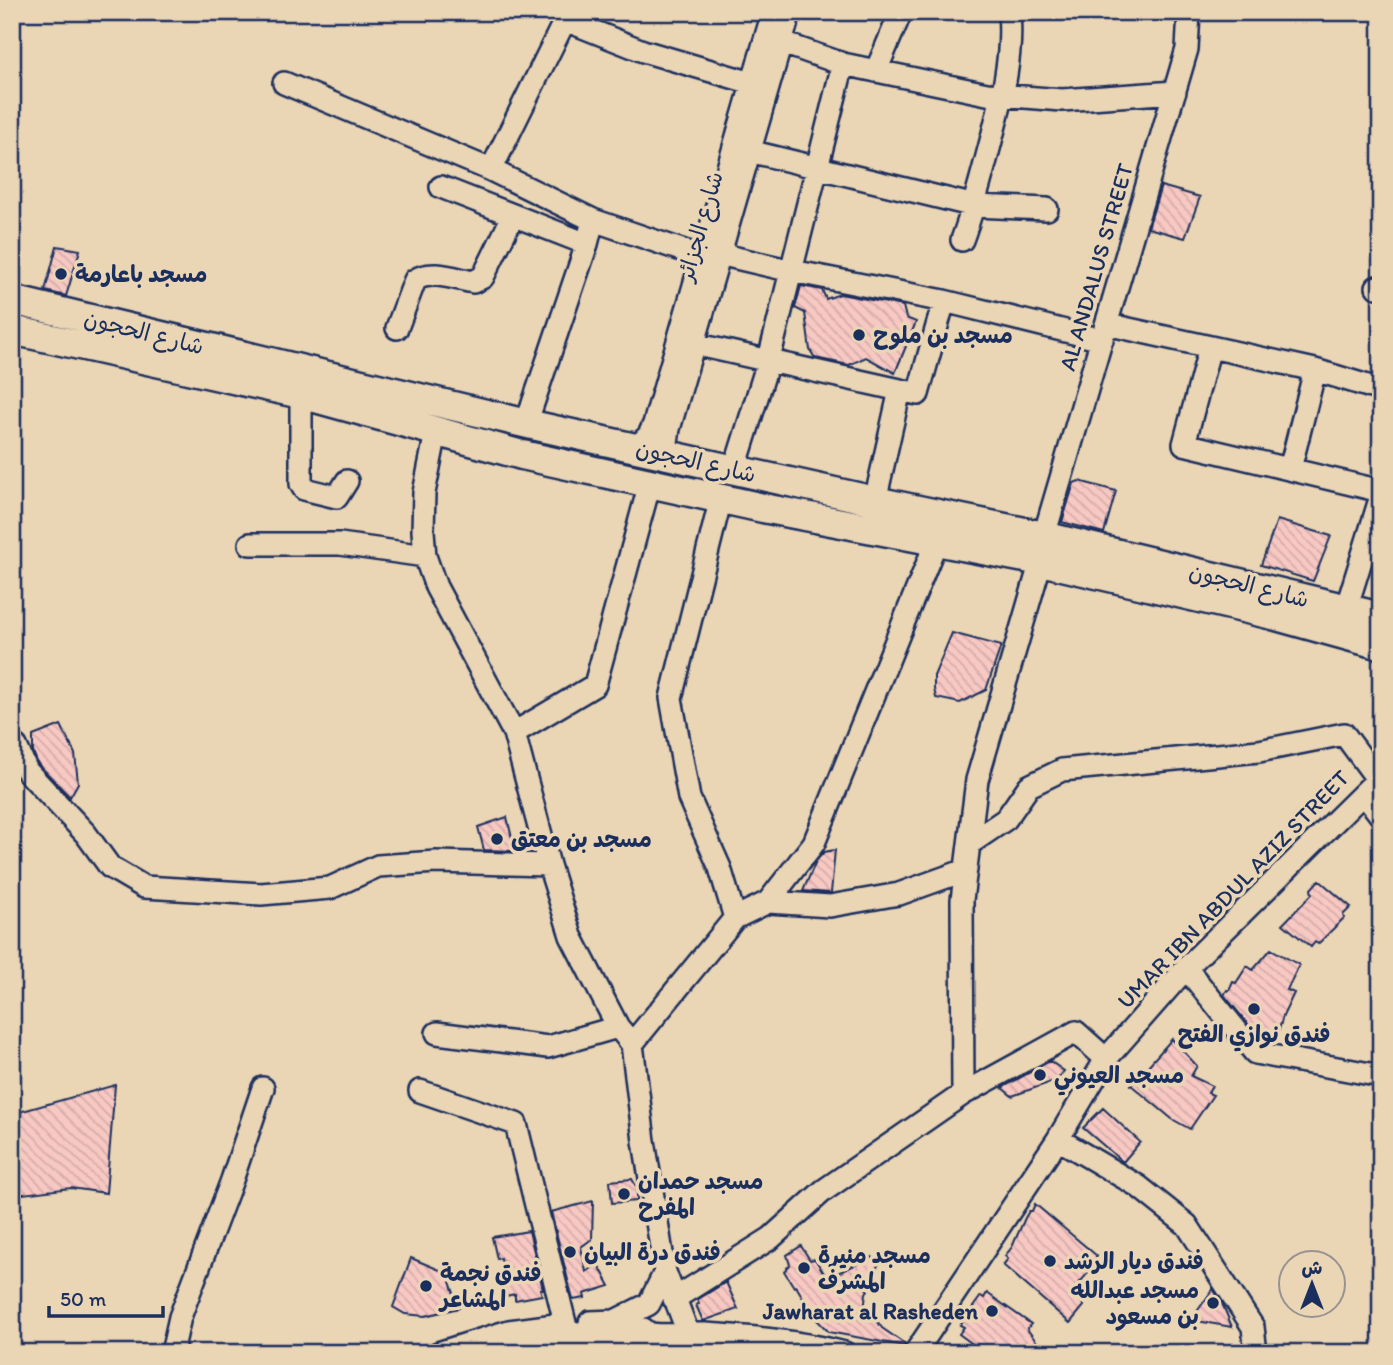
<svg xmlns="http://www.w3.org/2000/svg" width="1393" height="1365" viewBox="0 0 1393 1365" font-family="Itim,'Playpen Sans Arabic',sans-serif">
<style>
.building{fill:url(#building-back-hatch);stroke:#1b2f5e;stroke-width:2}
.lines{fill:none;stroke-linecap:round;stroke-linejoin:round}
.minor-casing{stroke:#1b2f5e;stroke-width:26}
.major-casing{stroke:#1b2f5e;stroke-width:33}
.highway-casing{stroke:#1b2f5e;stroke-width:37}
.minor{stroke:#ead5b4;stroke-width:21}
.major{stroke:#ead5b4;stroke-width:28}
.highway{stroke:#ead5b4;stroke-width:32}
.poi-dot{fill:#1b2f5e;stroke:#ead5b4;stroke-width:2.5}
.labels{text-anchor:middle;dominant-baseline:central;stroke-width:7;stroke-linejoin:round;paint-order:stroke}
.street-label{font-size:23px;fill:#1b2f5e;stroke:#ead5b4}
.poi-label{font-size:23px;font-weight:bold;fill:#1b2f5e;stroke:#ead5b4;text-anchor:start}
</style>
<defs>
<pattern id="building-back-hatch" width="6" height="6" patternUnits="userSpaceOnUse" patternTransform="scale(1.75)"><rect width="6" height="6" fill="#f8c8c2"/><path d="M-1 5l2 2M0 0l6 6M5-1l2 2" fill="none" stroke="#d4aca9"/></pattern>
</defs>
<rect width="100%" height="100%" fill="#ead5b4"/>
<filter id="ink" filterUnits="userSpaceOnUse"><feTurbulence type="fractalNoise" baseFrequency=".0143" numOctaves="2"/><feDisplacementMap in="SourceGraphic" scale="14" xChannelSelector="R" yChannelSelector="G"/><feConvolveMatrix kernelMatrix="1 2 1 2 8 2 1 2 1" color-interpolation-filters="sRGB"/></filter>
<g filter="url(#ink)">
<path class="building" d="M 1161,186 L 1200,197 L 1185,238 L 1148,228 Z
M 57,246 L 80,250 L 66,296 L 45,291 Z
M 801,286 L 822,290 L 826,299 L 840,294 L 903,306 L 906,318 L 916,322 L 895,373 L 866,357 L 849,365 L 815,358 L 810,350 L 805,313 L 795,308 Z
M 1079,481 L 1116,491 L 1104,533 L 1062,522 L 1074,483 Z
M 1277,520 L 1331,536 L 1313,581 L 1261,565 Z
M 952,633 L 1001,646 L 986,690 L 960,703 L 936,698 L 934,689 L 934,676 Z
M 61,725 L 75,754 L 78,783 L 70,797 L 38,764 L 33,752 L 33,736 Z
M 507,817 L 515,851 L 484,850 L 478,827 Z
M 835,850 L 831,893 L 803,891 L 816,861 L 824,852 Z
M 1319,880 L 1351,907 L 1343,915 L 1344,918 L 1318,944 L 1315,942 L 1311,947 L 1283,924 L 1312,894 L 1311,889 Z
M 1271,949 L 1299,965 L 1287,990 L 1294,993 L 1283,1016 L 1275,1043 L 1262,1041 L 1224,995 L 1227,990 L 1229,991 L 1233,982 L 1236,983 L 1247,966 L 1253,970 Z
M 1172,1039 L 1197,1066 L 1191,1076 L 1212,1086 L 1208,1093 L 1213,1095 L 1190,1129 L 1172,1119 L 1131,1085 Z
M 1050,1061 L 1064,1071 L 1057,1080 L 1012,1096 L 1002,1088 Z
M 115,1085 L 106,1193 L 71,1188 L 15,1195 L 12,1171 L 12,1114 Z
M 1103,1108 L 1140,1142 L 1123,1162 L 1083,1128 Z
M 632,1179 L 637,1188 L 637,1201 L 612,1203 L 610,1181 Z
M 593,1201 L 592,1239 L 581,1247 L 586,1272 L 598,1264 L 610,1286 L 584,1294 L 585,1298 L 573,1300 L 551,1212 Z
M 1035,1204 L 1097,1256 L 1089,1272 L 1073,1290 L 1084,1306 L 1070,1323 L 1003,1265 L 1008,1259 L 1005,1256 L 1012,1247 L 1025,1218 L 1029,1211 L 1032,1211 Z
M 529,1231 L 543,1289 L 540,1289 L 542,1295 L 515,1300 L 515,1294 L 506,1296 L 501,1258 L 497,1259 L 492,1237 Z
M 801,1246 L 810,1260 L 815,1259 L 827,1278 L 872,1257 L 879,1264 L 864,1287 L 868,1290 L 866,1293 L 864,1312 L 875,1312 L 877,1321 L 882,1328 L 905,1344 L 904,1346 L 829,1332 L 815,1318 L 796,1286 L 794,1287 L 784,1271 L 790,1265 L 787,1255 Z
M 411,1258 L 447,1273 L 459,1308 L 425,1316 L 405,1314 L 393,1307 Z
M 726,1282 L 738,1309 L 703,1321 L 696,1305 L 699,1304 L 697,1300 Z
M 1213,1289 L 1222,1303 L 1232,1327 L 1191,1320 Z
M 987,1293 L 1031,1324 L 1027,1329 L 1039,1345 L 1029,1353 L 985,1353 L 959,1334 L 964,1327 L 960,1325 L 981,1296 L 984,1298 Z"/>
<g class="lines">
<defs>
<path id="minor" d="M 780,42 L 843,64 L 987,94 L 1062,100 L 1175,92
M 876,71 L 901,12
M 284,83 L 491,170 L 593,220 L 702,257
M 749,151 L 975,206 L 1047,209
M 491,170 L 565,20 L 643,51 L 752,83
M 441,187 L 587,244
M 962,240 C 974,208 982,175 991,141 C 1002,98 1013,57 1009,12
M 706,251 L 792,271 L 944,301 L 1102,340
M 1377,287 L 1381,287
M 1106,324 L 1315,370 L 1381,390
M 397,328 L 415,280 C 431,269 456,279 473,282 L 483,277 L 513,216
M 694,344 L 918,394 L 944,301
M 1210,347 L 1184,444 L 1381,491
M 301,394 L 301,484 L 304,489 L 337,497 L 347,481
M 526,424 L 587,244 L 593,220
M 436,432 L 424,493 L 423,531 L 425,556 L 436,587 L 514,733 L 549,865 L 571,936 L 618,1027 L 632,1044 L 644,1141 L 665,1272 L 688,1333 L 689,1353
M 637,447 L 649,435 L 654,424 L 773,12
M 670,455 L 667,442 L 669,429 L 790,12
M 1290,469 L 1315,370
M 734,471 L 769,359 L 843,64
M 875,501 L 900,390
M 1044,536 L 1187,49 L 1189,12
M 250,544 L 340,544 L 425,556
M 1346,609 L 1381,496
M 514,733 L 595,685 L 650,483
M 16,746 L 27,771 L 86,834 L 110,867 L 144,887 L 261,894 L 330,888 L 378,866 L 436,862 L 549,865
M 1364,794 L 1381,816
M 969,844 L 1006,819 L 1029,786 L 1062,770 L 1259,751 L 1344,734 L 1378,780
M 768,902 L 830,906 L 899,894 L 966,870
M 735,918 L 768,902 L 814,843 L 937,540
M 1186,968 L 1255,1053 L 1381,1076
M 437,1033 L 548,1047 L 618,1027
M 632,1044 L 735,918 L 720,868 L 689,798 L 671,698 L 721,498
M 420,1091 L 516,1124 L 565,1323
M 963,1094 L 962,900 L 977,780 L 1041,561
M 1058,1139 L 1138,1186 L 1187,1225 L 1253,1327 L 1256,1353
M 674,1299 L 771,1238 L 823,1191 L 963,1094 L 1076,1032 L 1106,1059
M 590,1322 L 615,1321 L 649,1304 L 665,1272
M 630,1328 C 652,1339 680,1333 705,1334 C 752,1337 799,1341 845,1353
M 172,1353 L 180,1317 L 232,1180 L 263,1088
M 438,1353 L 509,1331 L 555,1325
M 915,1353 L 1058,1139 L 1106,1059 L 1186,968 L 1381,776"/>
<path id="major" d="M 12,300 L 532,425 L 875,501 L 1044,536 L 1381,617
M 12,330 L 301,394 L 522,455 L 763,508 L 1041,561 L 1273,615 L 1381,645"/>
<path id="highway" d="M 493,1353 L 542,1341 L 641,1334"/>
</defs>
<use href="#minor" class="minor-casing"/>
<use href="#major" class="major-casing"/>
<use href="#highway" class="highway-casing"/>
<use href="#minor" class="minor"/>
<use href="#major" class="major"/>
<use href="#highway" class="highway"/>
</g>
</g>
<g class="poi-dot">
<circle cx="61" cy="274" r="7"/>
<circle cx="859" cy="335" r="7"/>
<circle cx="497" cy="839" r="7"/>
<circle cx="1254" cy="1009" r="7"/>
<circle cx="1040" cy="1075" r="7"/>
<circle cx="624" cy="1194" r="7"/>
<circle cx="570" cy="1252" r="7"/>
<circle cx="1050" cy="1261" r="7"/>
<circle cx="804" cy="1268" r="7"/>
<circle cx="426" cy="1286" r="7"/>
<circle cx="1213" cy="1303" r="7"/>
<circle cx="992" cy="1311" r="7"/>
</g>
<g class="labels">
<g class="street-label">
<text transform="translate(700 226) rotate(-74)">شارع الجزائر</text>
<text transform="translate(1096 267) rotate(-74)">AL ANDALUS STREET</text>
<text transform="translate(144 332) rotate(14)">شارع الحجون</text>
<text transform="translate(696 461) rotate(13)">شارع الحجون</text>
<text transform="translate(1249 585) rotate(14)">شارع الحجون</text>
<text transform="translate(1233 889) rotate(-46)">UMAR IBN ABDUL AZIZ STREET</text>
</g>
<g class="poi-label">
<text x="75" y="274">مسجد باعارمة</text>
<text x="873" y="335">مسجد بن ملوح</text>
<text x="511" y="839">مسجد بن معتق</text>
<text x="1254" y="1034" text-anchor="middle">فندق نوازي الفتح</text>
<text x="1054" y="1075">مسجد العيوني</text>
<text x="638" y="1181">مسجد حمدان<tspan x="638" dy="26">المفرح</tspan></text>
<text x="584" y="1252">فندق درة البيان</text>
<text x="818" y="1255">مسجد منيرة<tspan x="818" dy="26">المشرف</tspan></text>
<text x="1064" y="1261">فندق ديار الرشد</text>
<text x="440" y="1273">فندق نجمة<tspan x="440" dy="26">المشاعر</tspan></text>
<text x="1199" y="1290" text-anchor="end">مسجد عبدالله<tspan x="1199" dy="26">بن مسعود</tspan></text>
<text x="978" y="1311" text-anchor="end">Jawharat al Rasheden</text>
</g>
</g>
<rect width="1393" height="1365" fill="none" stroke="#ead5b4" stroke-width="42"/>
<rect x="21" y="21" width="1351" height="1323" fill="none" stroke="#1b2f5e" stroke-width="2.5" filter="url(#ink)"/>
<g transform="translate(1312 1284)"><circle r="33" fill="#ead5b4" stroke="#979392" stroke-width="2"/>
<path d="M0-5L12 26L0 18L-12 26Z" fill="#1b2f5e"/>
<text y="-10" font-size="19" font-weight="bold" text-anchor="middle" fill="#1b2f5e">ش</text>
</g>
<path d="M49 1306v10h114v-10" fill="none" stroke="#1b2f5e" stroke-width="3.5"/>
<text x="60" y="1306" font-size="21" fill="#1b2f5e" stroke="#ead5b4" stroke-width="5" paint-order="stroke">50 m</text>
</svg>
